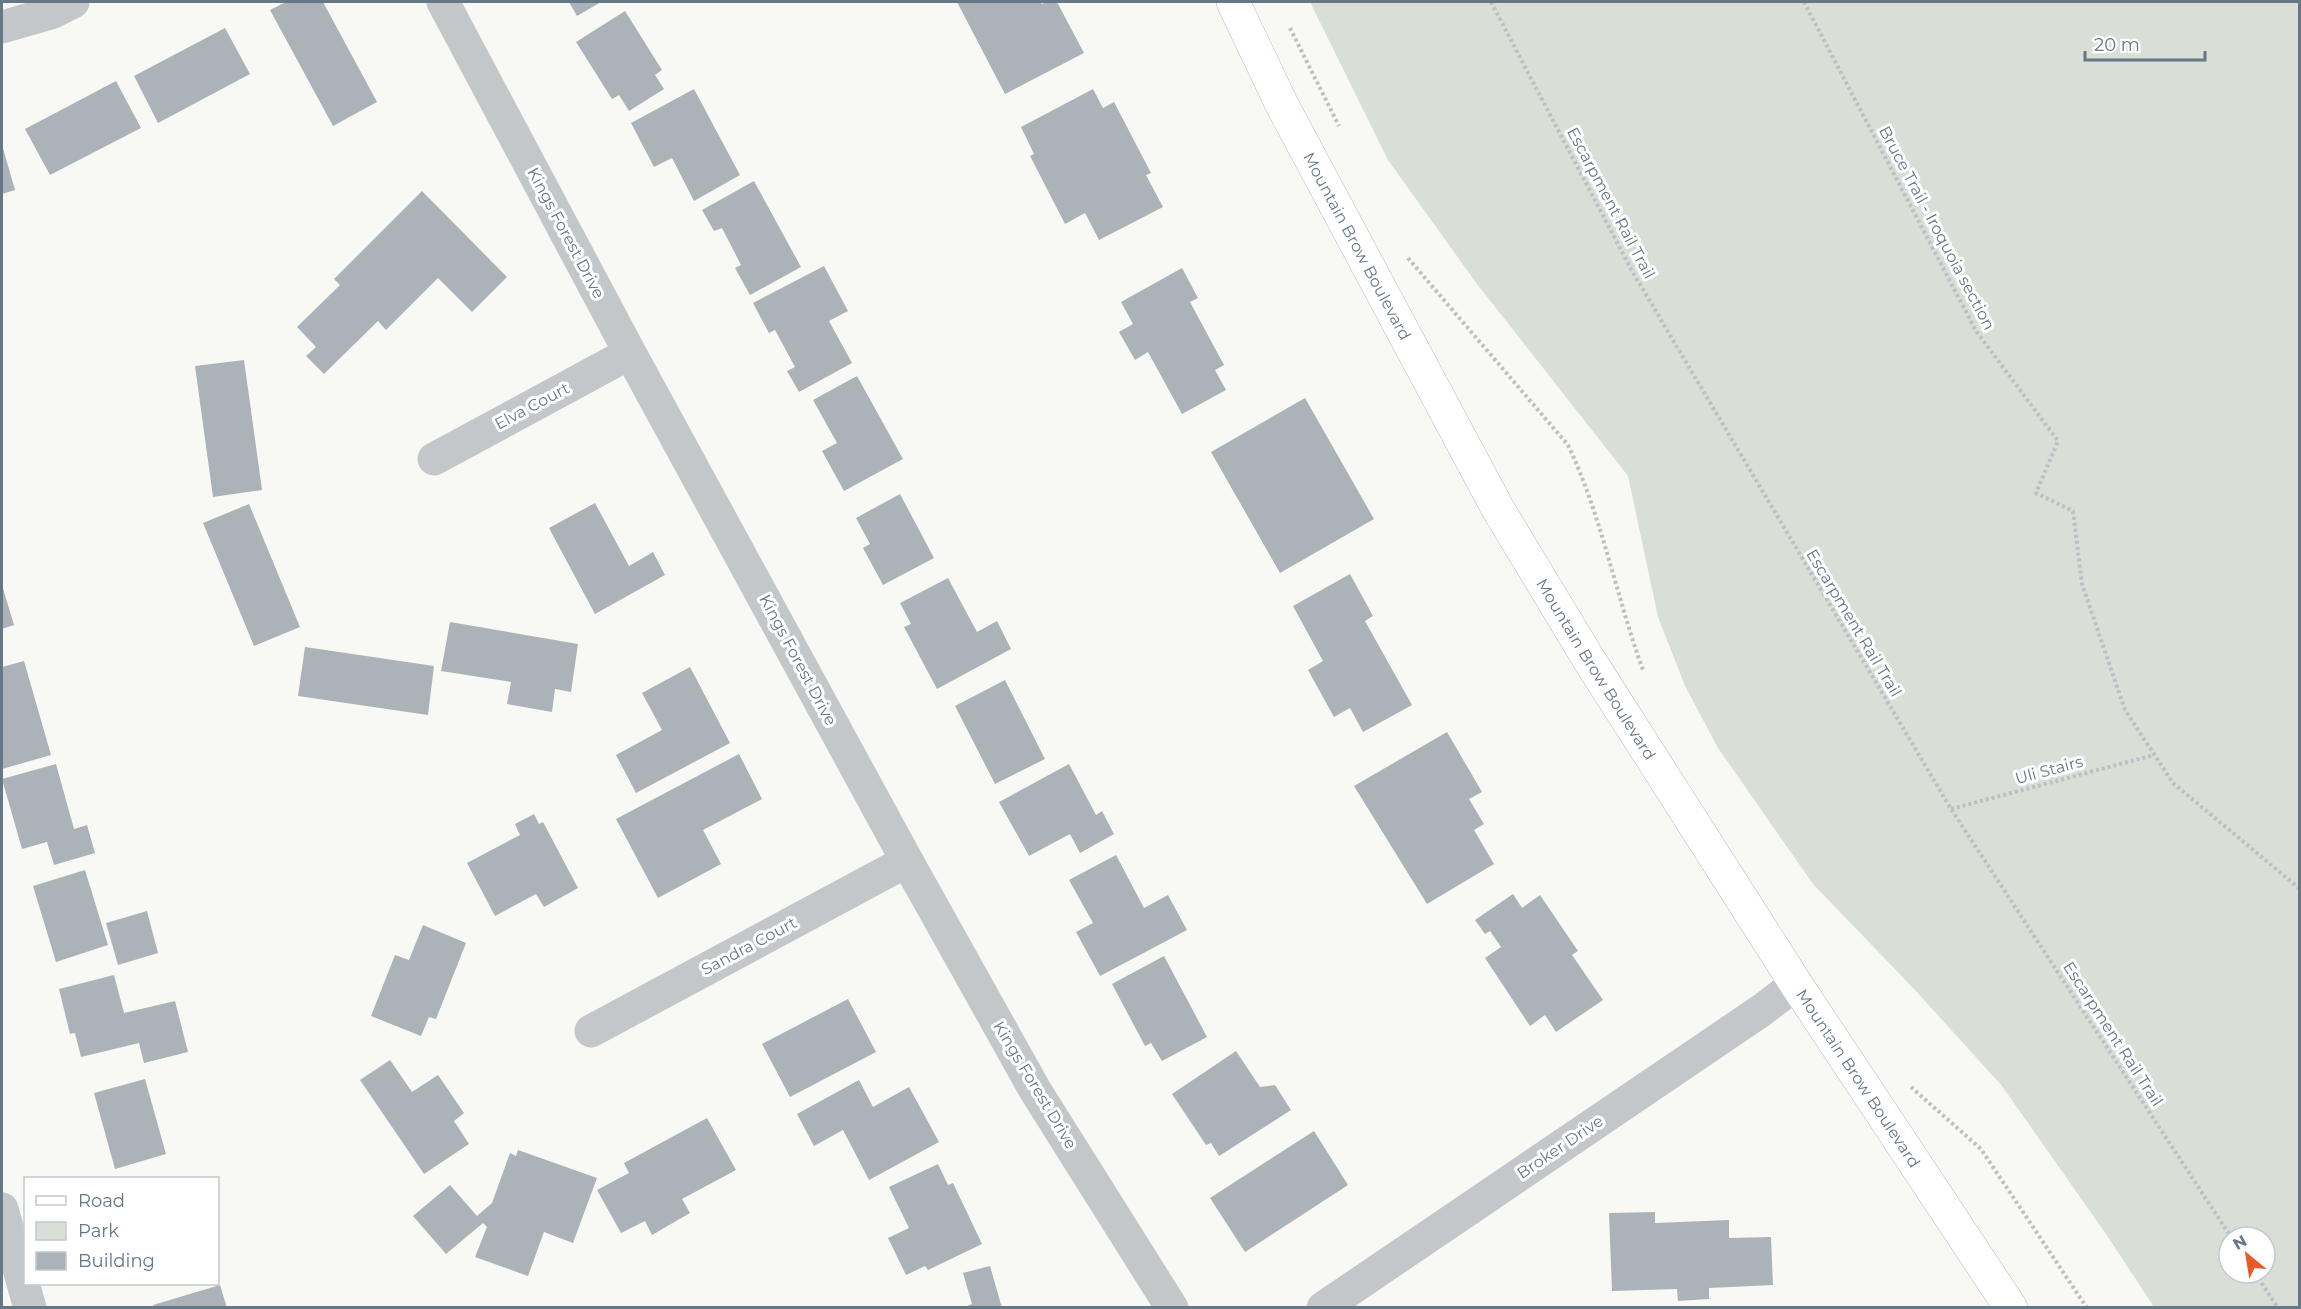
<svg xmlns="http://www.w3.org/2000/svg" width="2301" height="1309" viewBox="0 0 2301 1309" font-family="Montserrat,sans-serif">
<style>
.green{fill:#d9dfd6;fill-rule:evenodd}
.building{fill:#abb3b9}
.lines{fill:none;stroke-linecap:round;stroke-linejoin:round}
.secondary-casing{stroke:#b7bcc1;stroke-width:34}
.path{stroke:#bdbfc2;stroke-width:4;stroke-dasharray:3 3;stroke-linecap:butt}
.minor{stroke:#c3c7ca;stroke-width:33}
.tertiary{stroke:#c3c7ca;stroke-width:33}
.secondary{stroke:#fff;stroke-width:33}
.labels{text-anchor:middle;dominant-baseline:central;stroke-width:6;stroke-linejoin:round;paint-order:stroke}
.street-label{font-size:16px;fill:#667786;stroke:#fff}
</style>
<rect width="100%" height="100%" fill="#f8f8f5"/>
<path class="green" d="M 1310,2 L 2299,2 L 2299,1307 L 2154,1307 L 2106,1234 L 2002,1086 L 1915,990 L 1813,884 L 1718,748 L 1685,686 L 1658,617 L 1628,476 L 1477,284 L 1388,160 ZM 2229,1237 L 2265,1237 L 2265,1273 L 2229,1273 Z"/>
<path class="building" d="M 286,2 L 323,2 L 377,102 L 333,126 L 270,10 Z
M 569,2 L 601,2 L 577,16 Z
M 957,2 L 1040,2 L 1042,4 L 1047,2 L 1057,2 L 1084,53 L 1005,94 Z
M 625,11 L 662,70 L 655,75 L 664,89 L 629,111 L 619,95 L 612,99 L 576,42 Z
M 225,28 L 250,74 L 158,123 L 134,76 Z
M 116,81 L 141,128 L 50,175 L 25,129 Z
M 694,89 L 740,175 L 694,201 L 672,158 L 654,167 L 631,123 Z
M 1093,89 L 1103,108 L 1114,102 L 1151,173 L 1146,175 L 1163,207 L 1099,240 L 1085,213 L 1065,224 L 1030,156 L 1034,154 L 1021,127 Z
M 2,145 L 15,190 L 2,194 Z
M 754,181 L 801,267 L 750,295 L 735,268 L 741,265 L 722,228 L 714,231 L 702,210 Z
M 422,191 L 507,277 L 472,312 L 438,278 L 386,330 L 378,321 L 324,374 L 306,356 L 316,347 L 297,327 L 340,285 L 334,279 Z
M 824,266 L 848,311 L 829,321 L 852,363 L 799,392 L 787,371 L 795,367 L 775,330 L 769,333 L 753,303 Z
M 1182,268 L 1198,298 L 1190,302 L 1224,365 L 1215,370 L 1226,390 L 1182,414 L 1148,352 L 1135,360 L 1119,332 L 1133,324 L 1121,302 Z
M 244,360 L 262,490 L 213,497 L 195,366 Z
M 857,376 L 903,459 L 844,491 L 822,451 L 837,443 L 813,400 Z
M 1305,398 L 1374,519 L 1280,573 L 1211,452 Z
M 900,494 L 934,558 L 883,585 L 863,548 L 870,544 L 856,518 Z
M 595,503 L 629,566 L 653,552 L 665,575 L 595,614 L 549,528 Z
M 249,504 L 300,627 L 254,646 L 203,523 Z
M 1350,574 L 1373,616 L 1365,621 L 1412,705 L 1363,732 L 1350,708 L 1334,717 L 1308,670 L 1323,661 L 1293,606 Z
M 948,578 L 977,632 L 997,621 L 1011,649 L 937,689 L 904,627 L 911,624 L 900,603 Z
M 2,585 L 14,625 L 2,629 Z
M 450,622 L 578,644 L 571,692 L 555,689 L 552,712 L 507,704 L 511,682 L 441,671 Z
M 305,647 L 434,666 L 428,715 L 298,696 Z
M 24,661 L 51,755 L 2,769 L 2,667 Z
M 690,667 L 730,743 L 636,793 L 616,755 L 662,730 L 642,693 Z
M 1005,680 L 1045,759 L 995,784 L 955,706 Z
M 1447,732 L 1482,792 L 1469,799 L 1484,824 L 1474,830 L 1494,864 L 1427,904 L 1354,786 Z
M 739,754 L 762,799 L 703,830 L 721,864 L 658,898 L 616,819 Z
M 56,764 L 74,829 L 87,825 L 95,853 L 54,865 L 47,842 L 22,849 L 2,779 Z
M 1069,764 L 1096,815 L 1102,811 L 1114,834 L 1080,853 L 1070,834 L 1029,856 L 999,802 Z
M 534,814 L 539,824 L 543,822 L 578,888 L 544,907 L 536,894 L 495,916 L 467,863 L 520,835 L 515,824 Z
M 1116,855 L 1144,908 L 1168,895 L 1187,930 L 1100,976 L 1076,932 L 1093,923 L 1069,880 Z
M 85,870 L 108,945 L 56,962 L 33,886 Z
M 1513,894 L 1522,908 L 1540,895 L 1578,951 L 1572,955 L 1603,1000 L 1556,1032 L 1545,1015 L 1530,1026 L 1485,958 L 1501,947 L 1490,931 L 1485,934 L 1475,920 Z
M 147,911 L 158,953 L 118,965 L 106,923 Z
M 423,925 L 466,943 L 436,1019 L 429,1017 L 421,1036 L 371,1016 L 395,955 L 409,960 Z
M 1164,956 L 1207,1037 L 1162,1061 L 1151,1043 L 1145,1046 L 1112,984 Z
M 114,975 L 124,1013 L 175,1001 L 188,1052 L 144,1063 L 139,1043 L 81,1057 L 75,1033 L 70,1034 L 59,989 Z
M 848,999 L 876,1052 L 790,1097 L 762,1044 Z
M 1236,1051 L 1260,1087 L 1275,1085 L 1291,1110 L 1219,1156 L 1211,1143 L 1206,1145 L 1172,1094 Z
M 390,1060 L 412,1092 L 438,1075 L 464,1113 L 454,1121 L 469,1144 L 424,1174 L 360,1080 Z
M 145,1079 L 166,1154 L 115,1169 L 94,1093 Z
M 859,1080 L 873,1107 L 909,1087 L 939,1142 L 869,1180 L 843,1130 L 814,1146 L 797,1114 Z
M 707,1118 L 736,1170 L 682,1199 L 690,1213 L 652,1235 L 645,1221 L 621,1233 L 597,1190 L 629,1173 L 624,1163 Z
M 1314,1131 L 1348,1185 L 1245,1252 L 1210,1198 Z
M 518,1150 L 597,1178 L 573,1243 L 544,1232 L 528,1276 L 475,1257 L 487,1227 L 483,1223 L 446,1254 L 413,1216 L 450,1185 L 477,1216 L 492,1203 L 510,1153 L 516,1156 Z
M 938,1164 L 948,1185 L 953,1183 L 982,1244 L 928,1270 L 925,1266 L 906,1275 L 888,1238 L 909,1228 L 889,1187 Z
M 1655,1212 L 1655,1223 L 1729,1220 L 1729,1238 L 1771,1237 L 1773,1285 L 1709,1288 L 1709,1299 L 1678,1301 L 1677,1289 L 1612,1291 L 1609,1213 Z
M 990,1266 L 1002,1308 L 962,1308 L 972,1304 L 963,1273 Z
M 220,1285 L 227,1308 L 154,1308 L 153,1305 Z"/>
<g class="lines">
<defs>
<g id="secondary">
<path id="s1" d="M 1233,2 L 1282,105 L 1498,509 L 1588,658 L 1796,984 L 2011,1308"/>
</g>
</defs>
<use href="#secondary" class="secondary-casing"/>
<path class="path" d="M 1491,2 L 1632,271 L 1951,809 L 2231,1237
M 1804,2 L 1976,331 L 2058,441 L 2036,493 L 2073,511 L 2082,584 L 2125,710 L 2173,783 L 2300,889
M 1290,28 L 1339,126
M 1408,258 L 1568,445 C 1602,517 1616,596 1643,670
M 1951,809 L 2154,755
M 1911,1087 L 1981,1149 L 2087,1308
M 2255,1273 L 2278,1308"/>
<path class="minor" d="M 443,2 L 630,353 L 907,861 L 1035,1090 L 1172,1308
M 2,27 L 51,13 L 73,2
M 434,459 L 630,353
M 591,1031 L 907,861
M 1323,1308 L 1762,1010 L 1796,984"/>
<path class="tertiary" d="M 2,1209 L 30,1308"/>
<use href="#secondary" class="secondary"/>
</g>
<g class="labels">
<g class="street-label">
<text transform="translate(1611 203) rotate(62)">Escarpment Rail Trail</text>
<text transform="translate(1937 228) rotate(62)">Bruce Trail - Iroquoia section</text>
<text transform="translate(566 233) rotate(62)">Kings Forest Drive</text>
<text stroke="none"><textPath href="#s1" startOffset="274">Mountain Brow Boulevard</textPath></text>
<text transform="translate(532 406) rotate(-28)">Elva Court</text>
<text transform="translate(1854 623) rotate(59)">Escarpment Rail Trail</text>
<text transform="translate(798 660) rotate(62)">Kings Forest Drive</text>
<text stroke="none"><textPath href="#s1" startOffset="760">Mountain Brow Boulevard</textPath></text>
<text transform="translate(2049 770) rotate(-15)">Uli Stairs</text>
<text transform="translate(749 946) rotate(-28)">Sandra Court</text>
<text transform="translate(2113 1034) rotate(57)">Escarpment Rail Trail</text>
<text stroke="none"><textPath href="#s1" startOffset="1246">Mountain Brow Boulevard</textPath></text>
<text transform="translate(1035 1085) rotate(59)">Kings Forest Drive</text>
<text transform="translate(1560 1147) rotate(-34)">Broker Drive</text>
</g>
</g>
<rect width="2301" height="1309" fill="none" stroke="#667786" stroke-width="6"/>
<rect x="24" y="1177" width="195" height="108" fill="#ffffff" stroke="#c2c9cf" stroke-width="1.5"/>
<rect x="36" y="1196" width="30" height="9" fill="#ffffff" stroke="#c2c9cf" stroke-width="1.5"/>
<text x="78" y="1207" font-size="18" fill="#667786">Road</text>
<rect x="36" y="1222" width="30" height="18" fill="#d9dfd6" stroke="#c2c9cf" stroke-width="1.5"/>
<text x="78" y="1237" font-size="18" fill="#667786">Park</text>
<rect x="36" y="1252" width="30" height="18" fill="#abb3b9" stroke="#c2c9cf" stroke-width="1.5"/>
<text x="78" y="1267" font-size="18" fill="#667786">Building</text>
<g transform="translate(2247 1255) rotate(330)"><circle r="28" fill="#ffffff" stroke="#c2c9cf" stroke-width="1.5"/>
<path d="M0-4.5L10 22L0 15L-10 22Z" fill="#e75a25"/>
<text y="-9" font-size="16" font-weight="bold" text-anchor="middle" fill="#667786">N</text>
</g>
<path d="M2085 51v9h120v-9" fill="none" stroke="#667786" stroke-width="3"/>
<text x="2094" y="51" font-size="18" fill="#667786" stroke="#ffffff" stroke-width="4.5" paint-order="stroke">20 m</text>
</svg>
